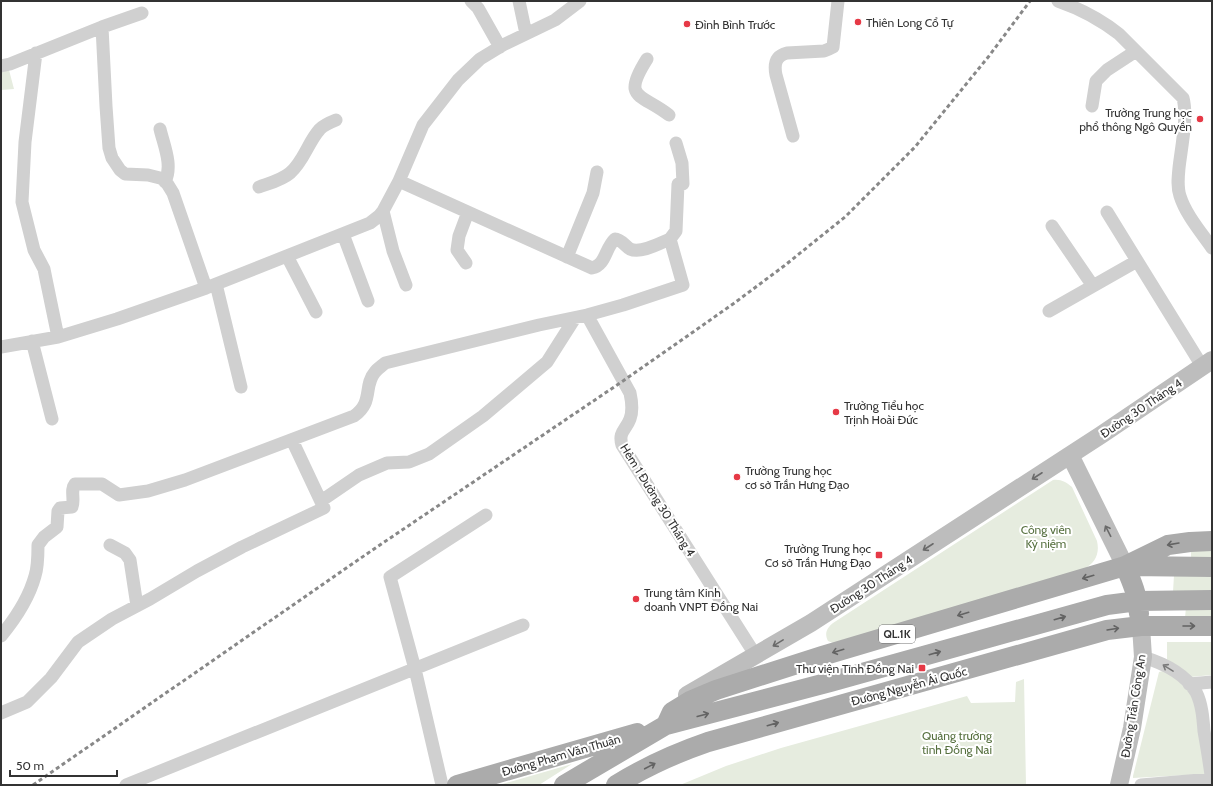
<svg xmlns="http://www.w3.org/2000/svg" width="1213" height="786" viewBox="0 0 1213 786" font-family="Cabin,sans-serif">
<style>
.green{fill:#e6ecdf}
.lines{fill:none;stroke-linecap:round;stroke-linejoin:round}
.street{stroke:#d0d0d0;stroke-width:13}
.secondary{stroke:#bdbdbd;stroke-width:18}
.primary{stroke:#ababab;stroke-width:20}
.rail{stroke:#888;stroke-width:3;stroke-dasharray:4 3;stroke-linecap:butt}
.oneway{stroke:#6a6a6a}
.oneway2{stroke:#636363}
.oneway3{stroke:#7a7a7a}
.poi-dot{fill:#e63946;stroke:#fff;stroke-width:1.5}
.labels{text-anchor:middle;dominant-baseline:central;stroke-width:4;stroke-linejoin:round;paint-order:stroke}
.shield{fill:#fff;stroke:#707070;stroke-width:1}
.shield-label{font-size:11px;font-weight:bold;fill:#333}
.poi-label{font-size:12px;fill:#333;stroke:#fff;text-anchor:start}
.street-label{font-size:12px;fill:#333;stroke:#fff}
.park-label{font-size:12px;fill:#56703f;stroke:#fff}
</style>
<rect width="100%" height="100%" fill="#fff"/>
<path class="green" d="M 9,70 L 14,89 L 1,90 L 1,72 Z
M 1053,480 C 1061,479 1066,482 1072,487 L 1097,541 C 1100,554 1095,563 1084,569 L 833,643 L 828,641 C 824,633 827,628 833,623 Z
M 1191,550 L 1212,550 L 1212,559 L 1191,558 Z
M 1174,575 L 1212,575 L 1212,591 L 1173,592 Z
M 1186,607 L 1212,608 L 1212,618 L 1185,618 Z
M 1167,642 L 1212,642 L 1212,675 L 1190,677 L 1167,661 Z
M 1163,671 L 1174,677 L 1187,689 L 1196,704 L 1205,774 L 1133,778 L 1133,776 L 1159,672 Z
M 1024,679 L 1026,785 L 680,785 L 726,766 L 781,748 L 967,696 L 971,703 L 1015,702 L 1016,682 Z
M 572,764 L 539,785 L 499,785 Z"/>
<g class="lines">
<path class="street" d="M 471,1 L 478,8 L 500,47
M 519,1 L 526,34
M 1058,1 C 1081,9 1100,19 1119,34 L 1183,98 C 1188,117 1181,149 1179,168 C 1178,178 1177,187 1180,196 C 1186,215 1201,232 1212,248
M 102,27 L 106,106 L 109,148 L 112,158 L 120,170 L 125,174 L 148,175 L 160,178 L 165,180 L 173,193 L 206,288
M 36,53 L 25,142 L 22,202 L 34,250 L 44,269 L 46,279 L 58,337
M 647,59 C 621,100 641,93 669,115
M 1,66 L 10,64 L 102,27 L 142,13
M 1092,106 L 1096,81 L 1107,70 L 1136,51
M 160,129 C 164,146 173,165 165,182
M 793,136 L 776,75 C 774,65 775,56 787,53 L 824,51 L 829,49 L 833,47 L 838,1
M 676,143 L 682,163 L 683,184
M 259,187 C 270,183 282,180 290,173 C 304,161 308,142 320,129 C 324,125 331,122 336,120
M 383,211 L 393,251 L 406,285
M 1107,212 L 1202,366
M 1052,226 L 1093,286
M 343,234 L 368,301
M 670,239 L 676,231 L 678,184
M 287,256 L 316,312
M 567,257 L 593,193 L 597,172
M 466,263 L 457,250 L 459,236 L 468,212
M 216,284 L 241,387
M 1049,311 L 1137,261
M 587,315 L 630,393 C 632,402 633,411 630,419 C 626,430 618,432 622,445 L 756,656
M 32,341 L 52,419
M 1,347 L 58,337 L 117,319 L 206,288 L 370,223 L 379,216 L 383,211 L 399,181 L 423,125 L 458,80 L 480,59 L 503,45 L 555,20 L 580,1
M 321,501 L 359,475 L 387,463 L 409,462 L 429,454 L 483,416 L 547,362 L 575,318
M 110,545 L 125,553 L 130,560 L 137,606
M 1,636 C 15,619 29,598 35,576 C 38,567 38,556 38,545 L 44,537 L 57,527 L 58,511 L 60,508 L 72,507 C 75,500 70,490 75,484 L 102,484 L 119,495 L 148,491 L 185,480 L 354,416 C 374,402 363,386 375,372 C 378,368 382,366 385,363 L 539,325 L 587,315 L 623,305 L 683,285 L 670,239 C 660,243 641,254 630,249 C 625,246 621,239 615,239 C 605,248 606,265 592,268 L 399,181
M 1143,657 C 1163,663 1185,674 1196,692 C 1202,704 1203,718 1204,731 C 1207,748 1210,766 1212,783
M 1189,684 L 1212,682
M 1,713 L 27,702 L 51,678 L 78,642 L 112,619 L 150,599 L 197,571 L 242,547 L 324,508 L 292,440
M 126,785 L 523,625
M 442,785 L 415,669 L 390,577 L 486,515
M 1141,785 L 1212,779"/>
<path class="secondary" d="M 1070,455 L 1125,566
M 687,695 L 811,623 L 1101,435 L 1212,360
M 1119,785 L 1132,728 L 1143,657 L 1141,626"/>
<path class="primary" d="M 1125,566 C 1132,582 1138,596 1139,614
M 1131,566 L 1212,567
M 666,725 L 672,712 L 690,701 L 716,690 L 822,656 L 1125,566 L 1168,545 L 1190,542 L 1212,541
M 457,785 L 637,733
M 564,785 L 666,725 L 830,682 L 1107,605 L 1138,601 L 1212,600
M 616,785 C 645,767 676,753 708,742 L 1107,630 L 1141,626 L 1212,626"/>
<path class="rail" d="M 33,785 L 371,551 L 623,381 L 733,304 L 784,266 L 845,217 L 915,147 L 989,56 L 1030,1"/>
</g>
<defs><path id="oneway-shaft" d="M-6 0H5M1.5-3L5.5 0L1.5 3" fill="none" stroke-width="1.6" stroke-linecap="round" stroke-linejoin="round"/></defs>
<g class="oneway">
<use href="#oneway-shaft" transform="translate(1037 476) rotate(147)"/>
<use href="#oneway-shaft" transform="translate(1108 531) rotate(-117)"/>
<use href="#oneway-shaft" transform="translate(928 547) rotate(147)"/>
<use href="#oneway-shaft" transform="translate(778 643) rotate(149)"/>
</g>
<g class="oneway2">
<use href="#oneway-shaft" transform="translate(1173 544) rotate(170)"/>
<use href="#oneway-shaft" transform="translate(1088 577) rotate(164)"/>
<use href="#oneway-shaft" transform="translate(963 614) rotate(163)"/>
<use href="#oneway-shaft" transform="translate(1060 618) rotate(-16)"/>
<use href="#oneway-shaft" transform="translate(1189 626)"/>
<use href="#oneway-shaft" transform="translate(1113 629) rotate(-9)"/>
<use href="#oneway-shaft" transform="translate(838 651) rotate(163)"/>
<use href="#oneway-shaft" transform="translate(935 653) rotate(-16)"/>
<use href="#oneway-shaft" transform="translate(703 715) rotate(-15)"/>
<use href="#oneway-shaft" transform="translate(773 724) rotate(-16)"/>
<use href="#oneway-shaft" transform="translate(650 766) rotate(-28)"/>
</g>
<use class="oneway3" href="#oneway-shaft" transform="translate(1168 668) rotate(-148)"/>
<g class="poi-dot">
<circle cx="858" cy="22" r="4"/>
<circle cx="687" cy="24" r="4"/>
<circle cx="1200" cy="119" r="4"/>
<circle cx="836" cy="412" r="4"/>
<circle cx="737" cy="477" r="4"/>
<rect x="875" y="551" width="8" height="8" rx="2"/>
<circle cx="636" cy="599" r="4"/>
<rect x="918" y="664" width="8" height="8" rx="2"/>
</g>
<g class="labels">
<rect class="shield" x="879" y="625" width="36" height="18" rx="3"/>
<g class="shield-label">
<text x="897" y="634">QL.1K</text>
</g>
<g class="poi-label">
<text x="866" y="22">Thiên Long Cổ Tự</text>
<text x="695" y="24">Đình Bình Trước</text>
<text x="1192" y="112" text-anchor="end">Trường Trung học<tspan x="1192" dy="14">phổ thông Ngô Quyền</tspan></text>
<text x="844" y="405">Trường Tiểu học<tspan x="844" dy="14">Trịnh Hoài Đức</tspan></text>
<text x="745" y="470">Trường Trung học<tspan x="745" dy="14">cơ sở Trần Hưng Đạo</tspan></text>
<text x="871" y="548" text-anchor="end">Trường Trung học<tspan x="871" dy="14">Cơ sở Trần Hưng Đạo</tspan></text>
<text x="644" y="592">Trung tâm Kinh<tspan x="644" dy="14">doanh VNPT Đồng Nai</tspan></text>
<text x="914" y="668" text-anchor="end">Thư viện Tỉnh Đồng Nai</text>
</g>
<g class="street-label">
<text transform="translate(1141 408) rotate(-34)">Đường 30 Tháng 4</text>
<text transform="translate(658 500) rotate(58)">Hẻm 1 Đường 30 Tháng 4</text>
<text transform="translate(871 584) rotate(-33)">Đường 30 Tháng 4</text>
<text transform="translate(909 686) rotate(-15)">Đường Nguyễn Ái Quốc</text>
<text transform="translate(1133 706) rotate(-81)">Đường Trần Công An</text>
<text transform="translate(561 755) rotate(-16)">Đường Phạm Văn Thuận</text>
</g>
<g class="park-label">
<text x="1046" y="529">Công viên<tspan x="1046" dy="14">Kỷ niệm</tspan></text>
<text x="957" y="735">Quảng trường<tspan x="957" dy="14">tỉnh Đồng Nai</tspan></text>
</g>
</g>
<rect width="1213" height="786" fill="none" stroke="#333333" stroke-width="4"/>
<path d="M10 770v6h107v-6" fill="none" stroke="#333333" stroke-width="2"/>
<text x="16" y="770" font-size="12" fill="#333333" stroke="#ffffff" stroke-width="3" paint-order="stroke">50 m</text>
</svg>
